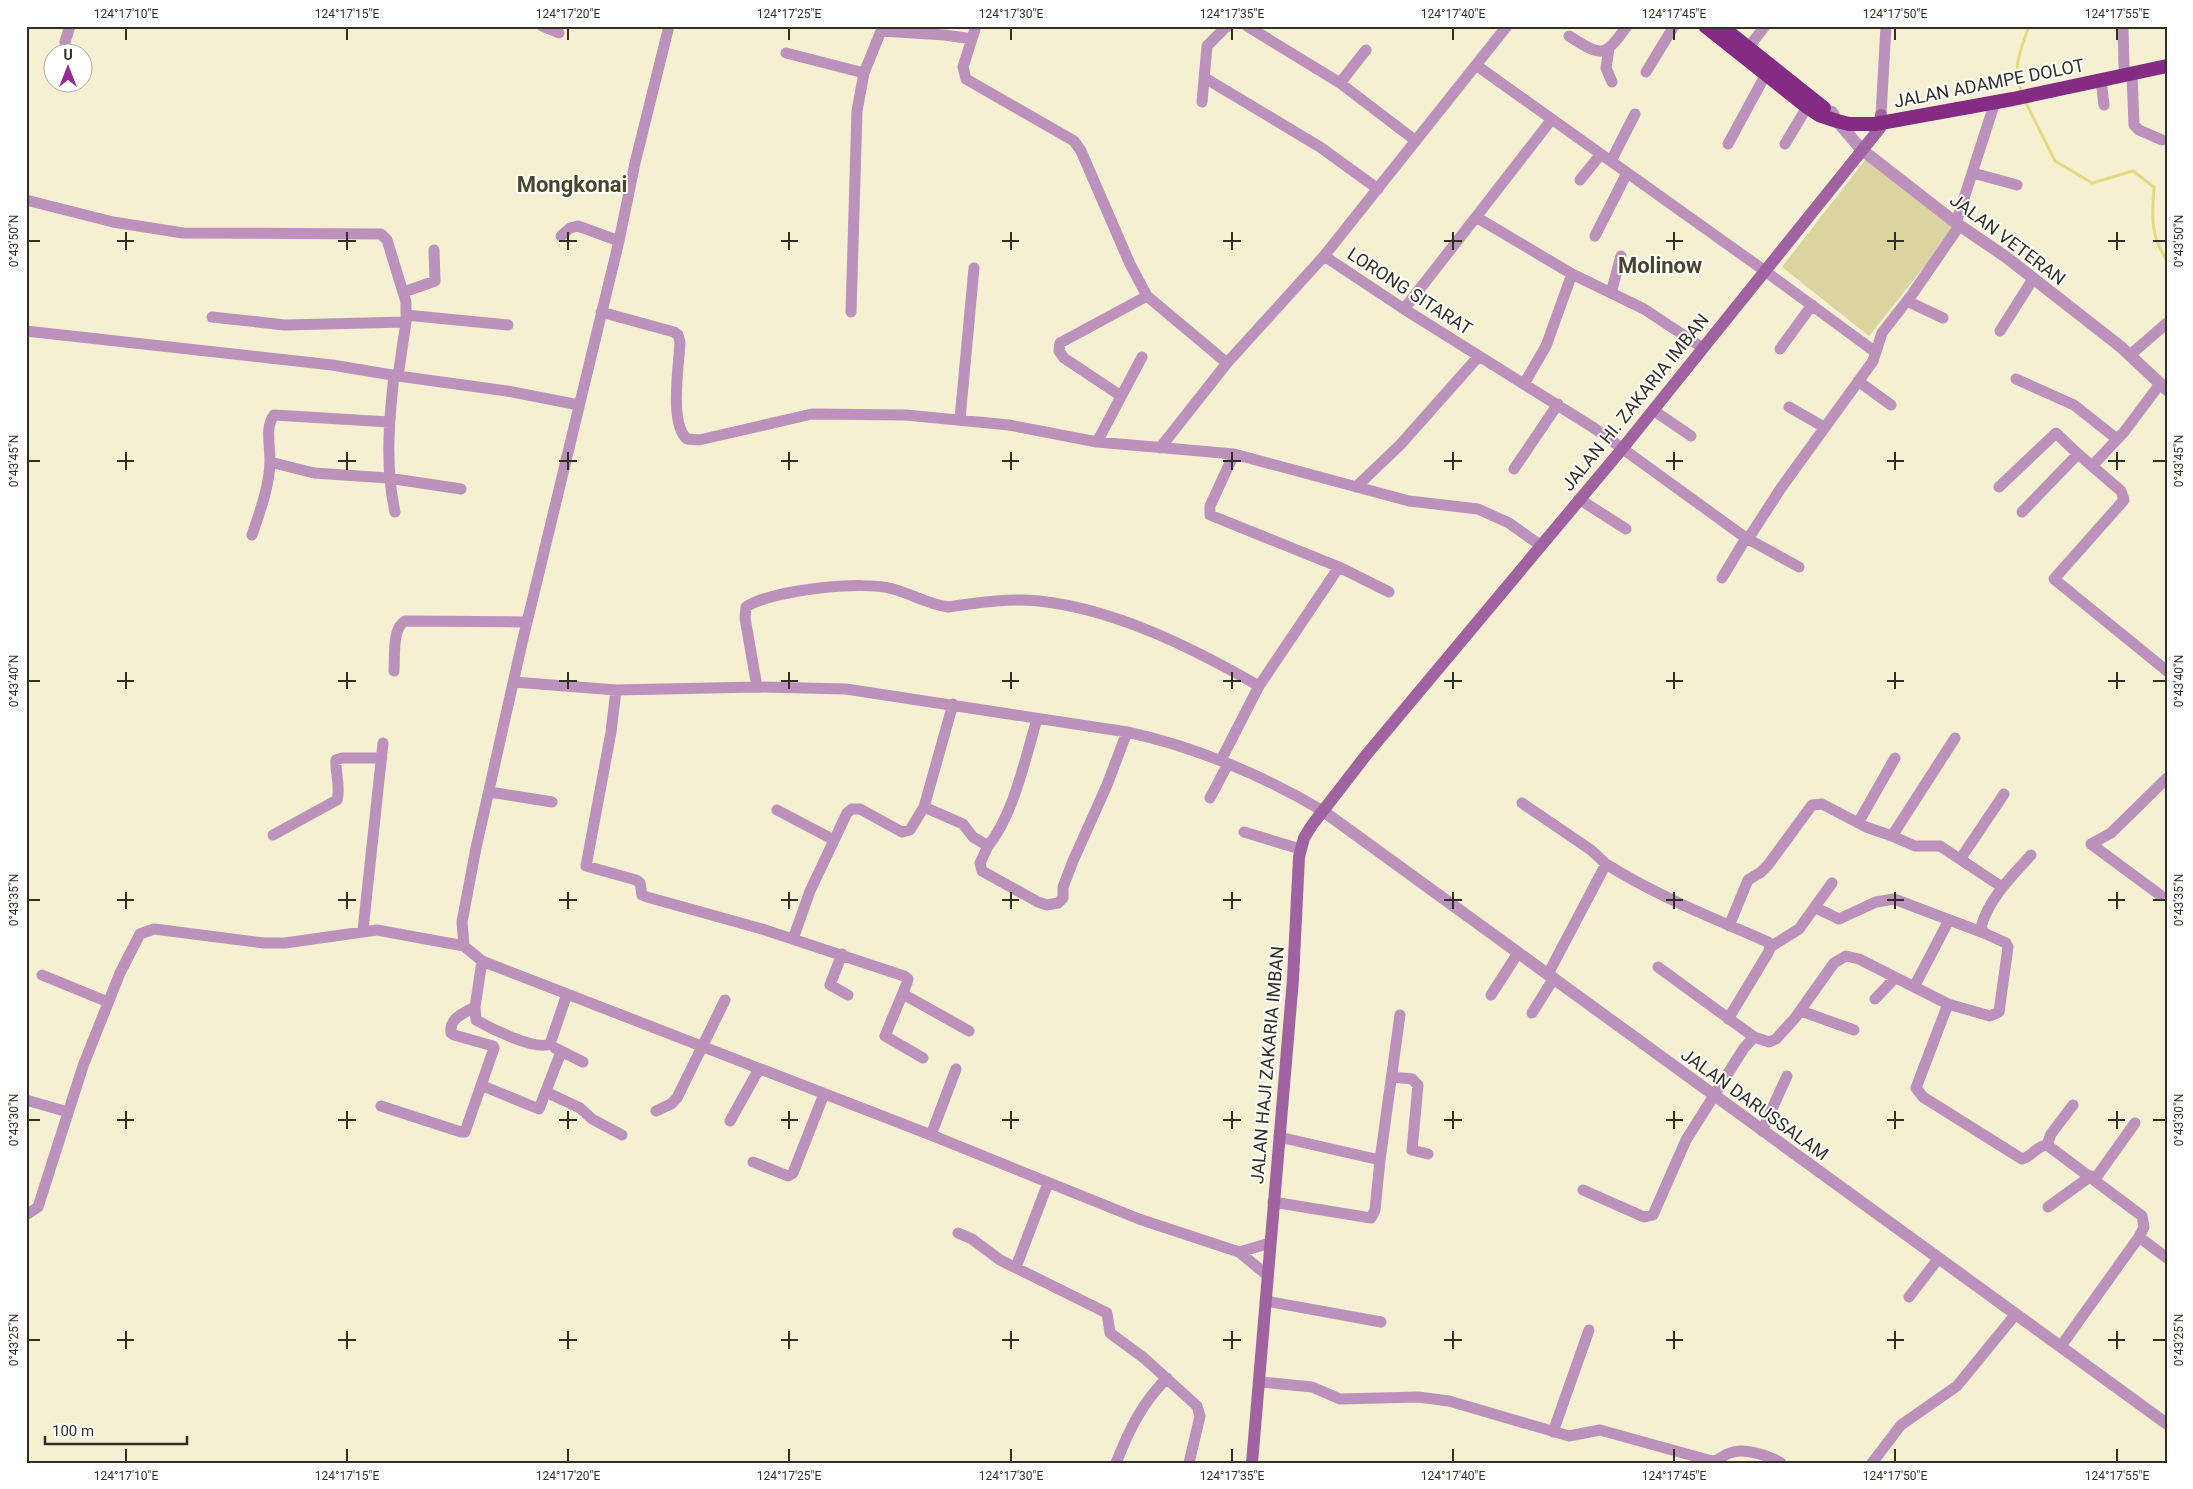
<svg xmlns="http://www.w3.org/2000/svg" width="2193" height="1489" viewBox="0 0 2193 1489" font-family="Roboto,sans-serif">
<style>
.grass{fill:#dad4a0}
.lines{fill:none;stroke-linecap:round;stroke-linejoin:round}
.stream{stroke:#e5d97f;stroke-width:3}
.minor{stroke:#bc91bb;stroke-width:11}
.tertiary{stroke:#bc91bb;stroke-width:12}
.secondary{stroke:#a162a1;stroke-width:12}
.trunk{stroke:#842c84;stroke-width:14}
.ticks{fill:none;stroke:#302f23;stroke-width:2}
.labels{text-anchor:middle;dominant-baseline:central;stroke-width:4;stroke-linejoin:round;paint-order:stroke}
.street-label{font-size:18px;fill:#302f23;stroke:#fff}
.district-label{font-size:22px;font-weight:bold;fill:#49452b;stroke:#fff}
.neatline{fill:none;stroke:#302f23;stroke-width:2}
.ticks-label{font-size:12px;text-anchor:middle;fill:#302f23}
</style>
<rect width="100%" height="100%" fill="#f4f0d1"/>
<path class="grass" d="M 1866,159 L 1955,228 L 1869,336 L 1782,267 Z"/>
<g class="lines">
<path class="stream" d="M 2022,93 C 2012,66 2020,52 2029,26
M 2025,101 L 2055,161 L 2092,183 L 2133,171 L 2154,187 C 2152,217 2150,234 2167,261"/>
<path class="minor" d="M 542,26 L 559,33
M 669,26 L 635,163 L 619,241 L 522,643 L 476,848 L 462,922 L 464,946 L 482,961 L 931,1135 L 1139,1219 L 1239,1252 L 1268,1276
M 976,26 L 963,67 L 966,79 L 1074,141 L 1081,151 L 1130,264 L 1147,296 L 1227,363
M 1247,26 L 1340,83 L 1416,141
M 1507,26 L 1324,256 L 1404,309 L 1594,428 L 1746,538 L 1799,567
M 2123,26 L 2124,67
M 881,31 L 945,35 L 972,39
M 1569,36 C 1602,57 1604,58 1627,26
M 65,42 L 70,26
M 1748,48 L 1765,26
M 1609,49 L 1606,68 L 1612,82
M 786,53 L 864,73
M 1476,65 L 1765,271 L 1874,351
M 1646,72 L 1674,26
M 2132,74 L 2134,125 L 2139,130 L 2162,140
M 1205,78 L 1320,147 L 1378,189
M 2101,80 L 2104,105
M 1340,83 L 1366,50
M 1202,102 L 1207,46 L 1227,26
M 1881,115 L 1886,26
M 1552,119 L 1476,217 L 1572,274 L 1644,309 L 1703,348
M 1728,144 L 1766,74
M 1785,144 L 1807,107
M 1611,161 L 1635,114
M 1973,173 L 2017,185
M 1580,180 L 1601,154
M 26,200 L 113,222 L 183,233 L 381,234 L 387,240 L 406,302 L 406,322 L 398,376 L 507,391 L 579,405
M 1956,223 L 1995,102
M 561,236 L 570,228 L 578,226 L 619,241
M 1595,236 L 1627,173
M 404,292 L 435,281 L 434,250
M 1611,293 L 1621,256
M 1907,301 L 1943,318
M 1404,309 L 1476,217
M 601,312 L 674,332 L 678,335 L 680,342 C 679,365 669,424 687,439 L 699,440 L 812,414 L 906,415 L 1009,425 L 1097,442 L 1234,454 L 1409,501 L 1478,509 L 1509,523 L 1540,545
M 851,312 L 857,111 L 864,73 L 883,26
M 406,315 L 508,325
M 212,317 L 285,325 L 406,322
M 26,331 L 332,365 L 398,376
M 2000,331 L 2033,279
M 1780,349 L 1812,305
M 2130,355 L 2167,323
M 394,375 C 389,421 385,467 395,512
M 2016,379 L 2074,405 L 2117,439
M 1858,381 L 1891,405
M 1524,384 L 1546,346 L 1572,274
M 1121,396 L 1064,358 L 1059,351 L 1060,343 L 1147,296
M 1789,407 L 1824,427
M 1653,410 L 1691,436
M 960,419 L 974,268
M 1097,442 L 1142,357
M 1160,448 L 1227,363 L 1324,256
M 1234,454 L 1210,506 L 1210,515 L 1339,567 L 1389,592
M 270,462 L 314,473 L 388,478 L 461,489
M 2092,466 L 2121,491 L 2124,500 L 2054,579 L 2167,671
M 1514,469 L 1558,404
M 1356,487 L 1400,445 L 1479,356
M 1999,487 L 2056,433 L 2078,454
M 1579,499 L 1626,529
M 2022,512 L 2078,454 L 2092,466 L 2124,432 L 2160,384
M 252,535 C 260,512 270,484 270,460 C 270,445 265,427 274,415 L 389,422
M 1748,539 L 1781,488 L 1873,361 L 1882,333 L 1913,293 L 1960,225
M 1722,578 L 1746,538
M 394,671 C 395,657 392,628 405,621 L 527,622
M 514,682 L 616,690 L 757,687 L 846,689 L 1127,732 C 1193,746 1265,776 1323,811
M 1259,686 L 1339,567
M 757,687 L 745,618 L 746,607 C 772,590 863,580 893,589 C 912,594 928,604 948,607 C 976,603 1010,598 1039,601 C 1115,609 1193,648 1259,686 L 1221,760
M 616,690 L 611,732 L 586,866 L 636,880 L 640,883 L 642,895 L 647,897 L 762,929 L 904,976 L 908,979 L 907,983 L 885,1036 L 923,1058
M 1955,738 L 1892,836 L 1915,846 L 1940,846 L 2002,887
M 490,792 L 552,802
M 1210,798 L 1228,764
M 1522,803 L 1591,850 L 1606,864
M 924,807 L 963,824 L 973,837 L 988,846 L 980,863 L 982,871 L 1038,902 L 1047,905 L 1058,903 L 1063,898 L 1063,887 L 1073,861 L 1107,785 L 1127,732
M 777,810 L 834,840
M 1858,823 L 1895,758
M 1244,832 L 1300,849
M 273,835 L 337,800 C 341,786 335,774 336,760 L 342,758 L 382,758
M 2091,844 L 2111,833 L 2167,778
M 2091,844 L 2160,895
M 988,846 C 1014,814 1025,759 1037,719
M 1961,858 L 2004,794
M 1816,908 L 1839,919 L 1876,902 L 1894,899 L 1984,933
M 1729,926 L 1748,880 L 1761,872 L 1768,865 L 1812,805 L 1822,804 L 1866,827 L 1892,836
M 363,930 L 383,743
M 793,939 L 810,891 L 847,813 L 852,809 L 860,809 L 902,832 L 910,830 L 924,807 L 953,704
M 1770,947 L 1799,929 L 1832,883
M 842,954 L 830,985 L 848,995
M 482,961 L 475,1007 L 476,1020 C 490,1028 535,1051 550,1044 L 567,994
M 1658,967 L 1754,1037
M 1548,974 L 1606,864 C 1657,896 1713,918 1768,942 L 1770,948 L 1768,953 L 1728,1019
M 42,975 L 108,1002
M 1914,987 L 1949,920
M 903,994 L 969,1031
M 1491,995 L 1518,953
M 1875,999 L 1895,978
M 1948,1004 L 1990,1016 L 1999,1012 L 2008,947 L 2006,943 L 1984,933 L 1981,927 C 1989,898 2012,876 2031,855
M 1801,1011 L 1854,1030
M 1532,1013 L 1554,978
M 555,1048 L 583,1062
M 1392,1077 L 1412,1079 L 1418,1085 L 1412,1150 L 1428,1154
M 483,1086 L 539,1109 L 561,1052
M 546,1092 L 580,1108 L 592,1119 L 622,1135
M 26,1100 L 68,1112
M 381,1106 L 461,1132 L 465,1132 L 494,1048 L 493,1046 L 454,1035 L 451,1033 C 449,1018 464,1013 475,1007
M 656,1111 L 671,1104 L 677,1098 L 725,1000
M 730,1121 L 759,1069
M 1762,1131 L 1787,1076
M 931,1135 L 956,1069
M 1279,1137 L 1380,1160 L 1400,1015
M 2047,1145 L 2051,1134 L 2073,1105
M 753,1162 L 788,1176 L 793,1173 L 824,1094
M 2095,1179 L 2135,1123
M 1583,1190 L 1644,1217 L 1653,1215 L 1686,1140 L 1744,1048 L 1754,1037 L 1769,1042 L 1776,1039 L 1795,1018 L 1834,963 L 1846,956 L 1859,959 L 1948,1004 L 1916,1088 L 1923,1097 L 2022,1159 C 2032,1157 2036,1146 2047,1145 L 2142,1216 L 2144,1227 L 2139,1237
M 1273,1202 L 1371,1218 L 1375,1210 L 1380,1160
M 2048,1207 L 2091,1176
M 26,1215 L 38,1207 L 83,1066 L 120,973 L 140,934 L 154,929 L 264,943 L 285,943 L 377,930 L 464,946
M 958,1233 L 972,1239 L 1000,1260 L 1107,1313 L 1110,1333 L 1144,1358 L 1197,1406 L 1200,1416 L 1189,1463
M 1239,1252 L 1270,1243
M 1016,1267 L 1048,1183
M 1909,1297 L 1938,1259
M 1266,1301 L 1381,1322
M 2061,1346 L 2139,1237 L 2167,1258
M 1261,1382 L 1312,1387 L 1340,1399 L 1418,1397 L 1449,1401 L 1569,1436 L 1600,1430 L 1712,1461 C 1720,1461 1722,1455 1730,1453 C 1743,1447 1770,1456 1781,1463
M 1553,1432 L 1589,1330
M 1116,1463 C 1129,1430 1142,1403 1167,1378
M 1872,1463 L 1901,1425 L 1957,1386 L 2015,1315"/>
<path class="tertiary" d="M 1832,112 L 1837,121 L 1861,149 L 1956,223 L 2006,257 L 2121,347 L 2167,390
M 1323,811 L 2167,1424"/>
<path class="secondary" d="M 1252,1463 L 1293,979 L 1299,857 L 1304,838 L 1312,825 L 1367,754 L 1622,449 L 1880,128 L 1881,115"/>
<path class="trunk" d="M 1705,26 L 1807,107 L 1819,115 L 1837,121 L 1849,124 L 1875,124 L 2013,99 L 2167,66
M 1721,26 L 1824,108"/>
</g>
<path class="ticks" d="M 126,28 L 126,40M 347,28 L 347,40M 568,28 L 568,40M 789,28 L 789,40M 1011,28 L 1011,40M 1232,28 L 1232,40M 1453,28 L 1453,40M 1674,28 L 1674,40M 1895,28 L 1895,40M 2117,28 L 2117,40M 126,232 L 126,250M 347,232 L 347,250M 568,232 L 568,250M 789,232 L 789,250M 1011,232 L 1011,250M 1232,232 L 1232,250M 1453,232 L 1453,250M 1674,232 L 1674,250M 1895,232 L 1895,250M 2117,232 L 2117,250M 28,241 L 40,241M 117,241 L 134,241M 338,241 L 356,241M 559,241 L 577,241M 781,241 L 798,241M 1002,241 L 1019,241M 1223,241 L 1241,241M 1444,241 L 1462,241M 1666,241 L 1683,241M 1887,241 L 1904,241M 2108,241 L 2125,241M 2153,241 L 2166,241M 126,452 L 126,470M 347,452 L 347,470M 568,452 L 568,470M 789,452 L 789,470M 1011,452 L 1011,470M 1232,452 L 1232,470M 1453,452 L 1453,470M 1674,452 L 1674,470M 1895,452 L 1895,470M 2117,452 L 2117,470M 28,461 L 40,461M 117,461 L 134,461M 338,461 L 356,461M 559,461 L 577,461M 781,461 L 798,461M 1002,461 L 1019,461M 1223,461 L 1241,461M 1444,461 L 1462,461M 1666,461 L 1683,461M 1887,461 L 1904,461M 2108,461 L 2125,461M 2153,461 L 2166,461M 126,672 L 126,689M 347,672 L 347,689M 568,672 L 568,689M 789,672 L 789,689M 1011,672 L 1011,689M 1232,672 L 1232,689M 1453,672 L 1453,689M 1674,672 L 1674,689M 1895,672 L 1895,689M 2117,672 L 2117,689M 28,681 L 40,681M 117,681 L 134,681M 338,681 L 356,681M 559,681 L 577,681M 781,681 L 798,681M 1002,681 L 1019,681M 1223,681 L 1241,681M 1444,681 L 1462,681M 1666,681 L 1683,681M 1887,681 L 1904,681M 2108,681 L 2125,681M 2153,681 L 2166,681M 126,892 L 126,909M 347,892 L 347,909M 568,892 L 568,909M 789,892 L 789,909M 1011,892 L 1011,909M 1232,892 L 1232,909M 1453,892 L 1453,909M 1674,892 L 1674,909M 1895,892 L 1895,909M 2117,892 L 2117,909M 28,900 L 40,900M 117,900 L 134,900M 338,900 L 356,900M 559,900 L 577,900M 781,900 L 798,900M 1002,900 L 1019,900M 1223,900 L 1241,900M 1444,900 L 1462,900M 1666,900 L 1683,900M 1887,900 L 1904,900M 2108,900 L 2125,900M 2153,900 L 2166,900M 126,1111 L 126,1129M 347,1111 L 347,1129M 568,1111 L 568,1129M 789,1111 L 789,1129M 1011,1111 L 1011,1129M 1232,1111 L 1232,1129M 1453,1111 L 1453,1129M 1674,1111 L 1674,1129M 1895,1111 L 1895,1129M 2117,1111 L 2117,1129M 28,1120 L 40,1120M 117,1120 L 134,1120M 338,1120 L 356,1120M 559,1120 L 577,1120M 781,1120 L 798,1120M 1002,1120 L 1019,1120M 1223,1120 L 1241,1120M 1444,1120 L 1462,1120M 1666,1120 L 1683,1120M 1887,1120 L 1904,1120M 2108,1120 L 2125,1120M 2153,1120 L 2166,1120M 126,1331 L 126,1349M 347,1331 L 347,1349M 568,1331 L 568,1349M 789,1331 L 789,1349M 1011,1331 L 1011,1349M 1232,1331 L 1232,1349M 1453,1331 L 1453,1349M 1674,1331 L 1674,1349M 1895,1331 L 1895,1349M 2117,1331 L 2117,1349M 28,1340 L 40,1340M 117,1340 L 134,1340M 338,1340 L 356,1340M 559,1340 L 577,1340M 781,1340 L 798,1340M 1002,1340 L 1019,1340M 1223,1340 L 1241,1340M 1444,1340 L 1462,1340M 1666,1340 L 1683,1340M 1887,1340 L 1904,1340M 2108,1340 L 2125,1340M 2153,1340 L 2166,1340M 126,1449 L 126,1462M 347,1449 L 347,1462M 568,1449 L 568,1462M 789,1449 L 789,1462M 1011,1449 L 1011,1462M 1232,1449 L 1232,1462M 1453,1449 L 1453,1462M 1674,1449 L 1674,1462M 1895,1449 L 1895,1462M 2117,1449 L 2117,1462"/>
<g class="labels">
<g class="street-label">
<text transform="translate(1989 83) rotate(-11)">JALAN ADAMPE DOLOT</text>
<text transform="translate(2008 239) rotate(37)">JALAN VETERAN</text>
<text transform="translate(1410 291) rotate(33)">LORONG SITARAT</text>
<text transform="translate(1635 402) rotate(-51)">JALAN HI. ZAKARIA IMBAN</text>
<text transform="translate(1267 1065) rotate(-85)">JALAN HAJI ZAKARIA IMBAN</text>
<text transform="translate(1755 1104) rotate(36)">JALAN DARUSSALAM</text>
</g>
<g class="district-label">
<text x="572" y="184">Mongkonai</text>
<text x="1660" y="265">Molinow</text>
</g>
</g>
<rect width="2193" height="1489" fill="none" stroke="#ffffff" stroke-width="55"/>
<g transform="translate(68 68)"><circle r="24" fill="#ffffff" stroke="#acaca7"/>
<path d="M0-4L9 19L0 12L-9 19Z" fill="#912d93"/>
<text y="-8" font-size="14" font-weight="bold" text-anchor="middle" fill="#302f23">U</text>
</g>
<path d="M45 1436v8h142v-8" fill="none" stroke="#302f23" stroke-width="2.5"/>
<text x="52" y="1436" font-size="15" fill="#302f23" stroke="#ffffff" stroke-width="4" paint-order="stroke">100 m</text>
<rect x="28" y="28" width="2138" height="1434" class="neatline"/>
<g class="ticks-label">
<text x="126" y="18">124°17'10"E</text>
<text x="347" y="18">124°17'15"E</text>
<text x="568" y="18">124°17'20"E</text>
<text x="789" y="18">124°17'25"E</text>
<text x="1011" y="18">124°17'30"E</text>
<text x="1232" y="18">124°17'35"E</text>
<text x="1453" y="18">124°17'40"E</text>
<text x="1674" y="18">124°17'45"E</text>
<text x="1895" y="18">124°17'50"E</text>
<text x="2117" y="18">124°17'55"E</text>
<text transform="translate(14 241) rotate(-90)" y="4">0°43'50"N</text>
<text transform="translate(2179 241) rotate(-90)" y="4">0°43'50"N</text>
<text transform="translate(14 461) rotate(-90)" y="4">0°43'45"N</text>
<text transform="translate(2179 461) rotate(-90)" y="4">0°43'45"N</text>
<text transform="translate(14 681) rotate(-90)" y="4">0°43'40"N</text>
<text transform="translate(2179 681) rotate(-90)" y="4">0°43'40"N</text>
<text transform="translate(14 900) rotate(-90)" y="4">0°43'35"N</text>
<text transform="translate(2179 900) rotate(-90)" y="4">0°43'35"N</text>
<text transform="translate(14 1120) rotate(-90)" y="4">0°43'30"N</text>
<text transform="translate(2179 1120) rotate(-90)" y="4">0°43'30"N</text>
<text transform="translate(14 1340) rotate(-90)" y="4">0°43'25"N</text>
<text transform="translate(2179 1340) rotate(-90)" y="4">0°43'25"N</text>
<text x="126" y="1480">124°17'10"E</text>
<text x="347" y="1480">124°17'15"E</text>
<text x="568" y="1480">124°17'20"E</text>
<text x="789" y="1480">124°17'25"E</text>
<text x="1011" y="1480">124°17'30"E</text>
<text x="1232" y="1480">124°17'35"E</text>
<text x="1453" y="1480">124°17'40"E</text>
<text x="1674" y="1480">124°17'45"E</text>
<text x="1895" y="1480">124°17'50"E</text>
<text x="2117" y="1480">124°17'55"E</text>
</g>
</svg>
